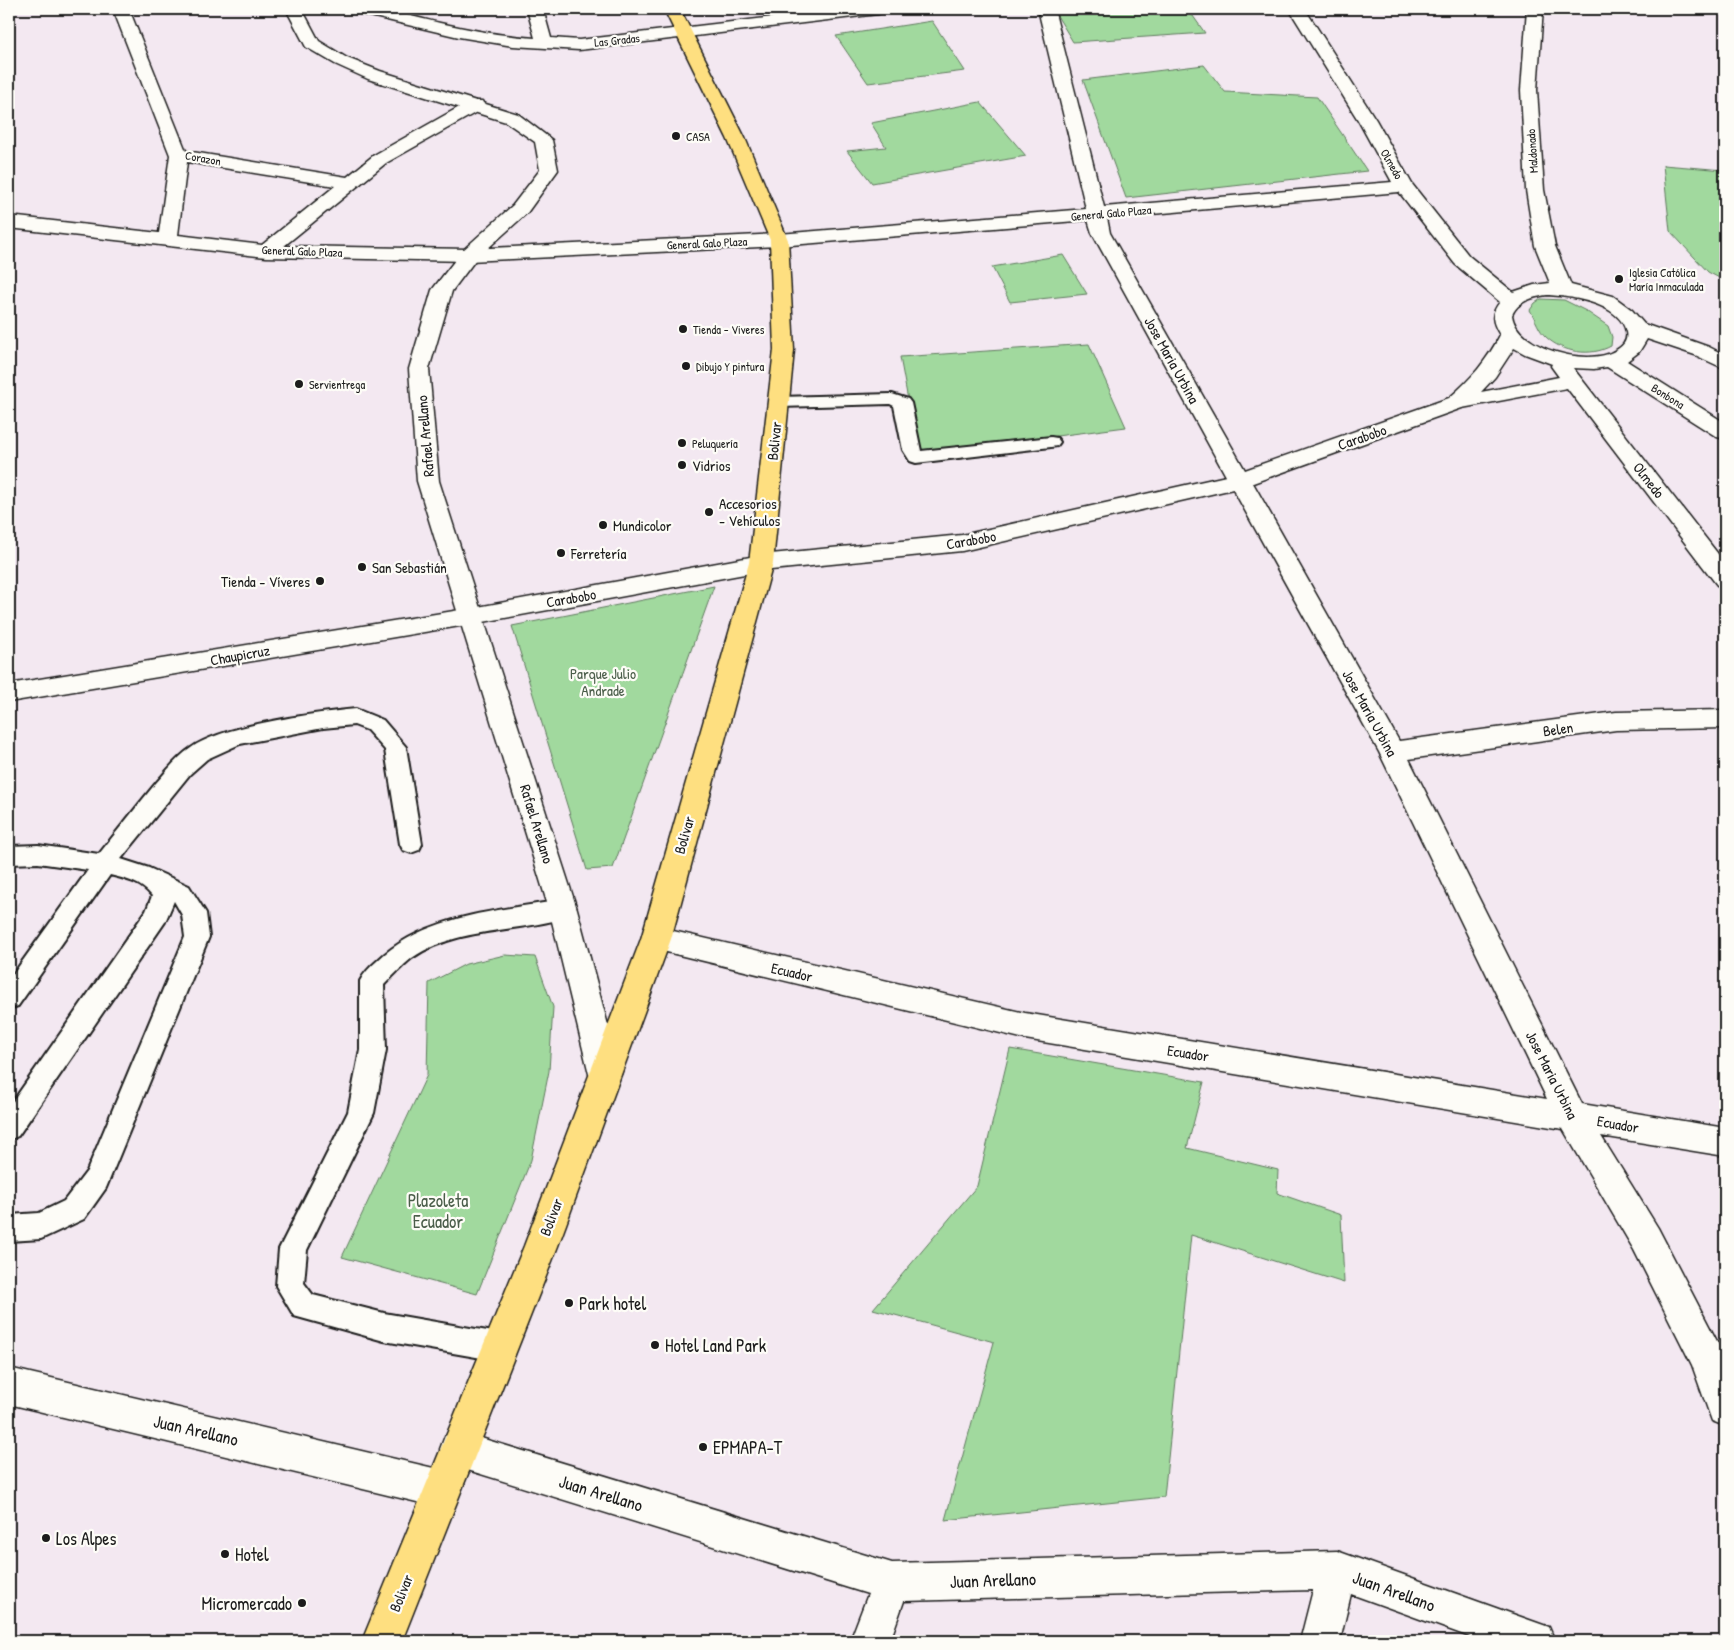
<svg xmlns="http://www.w3.org/2000/svg" width="1734" height="1650" viewBox="0 0 1734 1650" font-family="'Patrick Hand',sans-serif">
<style>
.green{fill:#a1d99e;stroke:#5e7a5d}
.lines{fill:none;stroke-linecap:round;stroke-linejoin:round}
.service-casing{stroke:#1c1c1c;stroke-width:4}
.minor-casing{stroke:#1c1c1c;stroke-width:3}
.secondary-casing{stroke:#1c1c1c;stroke-width:3}
.primary-casing{stroke:#1c1c1c;stroke-width:3}
.service{fill:#fdfcf7;fill-rule:evenodd}
.minor{fill:#fdfcf7;fill-rule:evenodd}
.secondary{fill:#fdfcf7;fill-rule:evenodd}
.primary{fill:#fedf80;fill-rule:evenodd}
.poi-dot{fill:#1c1c1c;stroke:#fdfcf7;stroke-width:2}
.labels{text-anchor:middle;dominant-baseline:central;stroke-width:4.5;stroke-linejoin:round;paint-order:stroke}
.far-street-label{font-size:12px;fill:#1c1c1c;stroke:#fdfcf7}
.far-poi-label{font-size:12px;fill:#1c1c1c;stroke:#fdfcf7;text-anchor:start}
.street-label{font-size:15px;fill:#1c1c1c;stroke:#fdfcf7}
.poi-label{font-size:15px;fill:#1c1c1c;stroke:#fdfcf7;text-anchor:start}
.park-label{font-size:15px;fill:#4b5e4a;stroke:#fdfcf7}
.near-park-label{font-size:18px;fill:#4b5e4a;stroke:#fdfcf7}
.near-poi-label{font-size:18px;fill:#1c1c1c;stroke:#fdfcf7;text-anchor:start}
.near-street-label{font-size:18px;fill:#1c1c1c;stroke:#fdfcf7}
</style>
<rect width="100%" height="100%" fill="#f3e8f1"/>
<filter id="ink" filterUnits="userSpaceOnUse"><feTurbulence type="fractalNoise" baseFrequency=".02" numOctaves="2"/><feDisplacementMap in="SourceGraphic" scale="10" xChannelSelector="R" yChannelSelector="G"/><feConvolveMatrix kernelMatrix="1 2 1 2 8 2 1 2 1" color-interpolation-filters="sRGB"/></filter>
<g filter="url(#ink)">
<path class="green" d="M 1053,9 L 1188,9 L 1205,33 L 1073,42 Z
M 932,21 L 965,71 L 868,83 L 836,36 Z
M 1204,65 L 1225,92 L 1317,97 L 1367,171 L 1126,198 L 1083,80 Z
M 980,102 L 1026,156 L 872,183 L 847,151 L 886,147 L 871,123 Z
M 1663,165 L 1725,170 L 1725,281 L 1708,272 L 1670,231 Z
M 1063,255 L 1087,294 L 1010,302 L 992,267 Z
M 1541,299 L 1564,300 L 1586,311 L 1608,326 L 1612,337 L 1611,346 C 1591,357 1563,353 1546,337 C 1539,331 1535,318 1530,310 L 1535,303 Z
M 1089,344 L 1126,427 L 918,454 L 900,357 Z
M 714,586 L 613,868 L 587,870 L 512,626 Z
M 505,955 L 535,957 L 553,1007 L 549,1071 L 531,1160 L 477,1294 L 342,1257 L 427,1075 L 429,983 L 466,964 Z
M 1010,1049 L 1204,1082 L 1187,1148 L 1278,1170 L 1277,1193 L 1341,1215 L 1344,1283 L 1191,1235 L 1164,1497 L 945,1520 L 994,1342 L 873,1309 L 977,1186 Z"/>
<g class="lines">
<defs>
<path id="service" d="M 892,394 L 908,399 L 911,403 L 921,451 L 1051,437 L 1057,438 L 1060,442 L 1057,446 L 1051,447 L 916,463 L 910,461 L 903,450 L 894,406 L 890,404 L 779,407 L 773,406 L 770,402 L 773,398 L 779,397 Z
M 356,709 L 383,720 L 406,747 L 422,844 L 419,850 L 411,853 L 403,850 L 400,844 L 385,750 L 367,730 L 354,725 L 323,728 L 240,744 L 207,759 L 190,774 L 121,859 L 149,868 L 189,886 L 206,913 L 209,937 L 106,1188 L 84,1219 L 41,1239 L 9,1241 L 9,1215 L 39,1213 L 64,1201 L 87,1171 L 185,937 L 182,915 L 174,901 L 165,922 L 18,1136 L 9,1140 L 9,1107 L 146,911 L 152,896 C 141,882 126,879 110,875 L 18,1006 L 9,1009 L 9,980 L 88,870 L 38,863 L 9,864 L 9,846 L 38,845 L 99,854 C 118,830 137,806 156,783 C 167,771 177,757 191,748 C 223,725 315,713 356,709 Z
M 563,900 L 571,902 L 575,909 L 571,916 C 520,933 459,926 412,958 C 402,966 393,976 384,985 L 386,1050 L 374,1113 L 307,1250 L 304,1283 L 313,1295 L 384,1313 L 499,1333 L 509,1337 L 513,1347 L 509,1357 L 499,1361 L 384,1341 L 294,1316 L 276,1286 L 279,1249 L 348,1112 L 360,1050 L 360,981 C 364,973 370,967 377,961 C 424,915 501,910 563,900 Z"/>
<path id="minor" d="M 113,9 L 129,9 L 186,151 L 347,177 L 374,155 L 470,101 L 482,101 L 484,105 L 482,109 L 386,163 L 284,246 L 469,249 L 779,234 L 1086,209 L 1038,9 L 1054,9 L 1104,207 L 1392,182 L 1358,120 L 1289,9 L 1305,9 L 1376,120 L 1412,184 L 1469,256 L 1513,292 L 1534,285 L 1550,283 L 1535,246 L 1526,190 L 1521,90 L 1527,9 L 1543,9 L 1537,90 L 1544,190 L 1555,246 L 1571,285 L 1613,296 L 1632,310 L 1644,324 L 1709,347 L 1725,355 L 1725,369 L 1695,355 L 1647,339 L 1639,352 L 1627,361 L 1725,423 L 1725,439 L 1717,437 L 1607,367 L 1594,369 L 1573,368 L 1725,563 L 1725,587 L 1717,585 L 1567,388 L 1462,408 L 1253,483 L 1399,741 L 1616,712 L 1725,710 L 1725,728 L 1616,730 L 1409,759 L 1582,1104 L 1725,1128 L 1725,1156 L 1601,1136 L 1658,1228 L 1720,1347 L 1725,1358 L 1725,1426 L 1712,1421 L 1692,1365 L 1634,1250 L 1563,1129 L 1025,1039 L 646,947 L 641,939 L 646,931 L 656,927 L 1025,1013 L 1547,1099 L 1379,752 L 1233,489 L 962,551 L 761,571 L 472,624 L 9,702 L 9,684 L 472,608 L 761,555 L 962,535 L 1226,476 L 1092,233 L 1088,220 L 779,246 L 469,261 L 266,257 L 9,228 L 9,216 L 159,233 L 170,155 ZM 187,162 L 335,186 L 262,245 L 178,235 ZM 1399,192 L 1455,264 L 1500,302 C 1490,314 1492,322 1500,335 C 1487,361 1471,379 1449,398 L 1245,470 L 1110,233 L 1107,218 ZM 1547,295 C 1570,296 1621,303 1626,332 C 1628,341 1623,346 1616,350 C 1590,368 1516,349 1512,315 C 1518,301 1533,297 1547,295 ZM 1514,348 L 1525,354 L 1552,364 L 1551,366 L 1559,377 L 1481,392 L 1495,377 Z
M 350,9 C 381,7 411,16 440,23 C 471,30 503,36 535,38 L 527,9 L 543,9 L 551,38 L 579,40 L 841,9 L 886,9 L 883,12 L 878,14 L 579,50 L 513,46 L 459,37 L 353,12 Z
M 9,1368 L 442,1470 L 455,1476 L 461,1489 L 455,1502 L 442,1508 L 9,1404 Z
M 458,1431 L 892,1563 L 1337,1551 L 1549,1627 L 1555,1641 L 1481,1641 L 1351,1594 L 1340,1641 L 1300,1641 L 1313,1590 L 904,1601 L 890,1641 L 850,1641 L 868,1594 L 458,1467 L 445,1462 L 440,1449 L 445,1436 Z"/>
<path id="secondary" d="M 286,9 L 302,9 L 319,41 L 347,58 L 380,71 L 518,114 L 552,140 L 558,170 L 527,213 L 476,259 L 452,291 L 429,369 L 439,481 L 577,909 L 621,1074 L 616,1084 L 605,1088 L 594,1084 L 589,1074 L 549,909 L 417,481 L 409,369 L 432,290 L 462,251 L 513,205 L 540,170 L 535,142 L 506,122 L 368,79 L 335,64 L 306,47 Z"/>
<path id="primary" d="M 664,9 L 680,9 L 745,138 L 788,240 L 794,350 L 773,563 L 671,939 L 558,1246 L 402,1641 L 362,1641 L 524,1246 L 641,939 L 749,563 L 774,350 L 770,240 L 727,138 Z"/>
</defs>
<use href="#service" class="service-casing"/>
<use href="#minor" class="minor-casing"/>
<use href="#secondary" class="secondary-casing"/>
<use href="#primary" class="primary-casing"/>
<use href="#service" class="service"/>
<use href="#minor" class="minor"/>
<use href="#secondary" class="secondary"/>
<use href="#primary" class="primary"/>
</g>
</g>
<g class="poi-dot">
<circle cx="676" cy="136" r="5"/>
<circle cx="1619" cy="279" r="5"/>
<circle cx="683" cy="329" r="5"/>
<circle cx="686" cy="366" r="5"/>
<circle cx="299" cy="384" r="5"/>
<circle cx="682" cy="443" r="5"/>
<circle cx="682" cy="465" r="5"/>
<circle cx="709" cy="512" r="5"/>
<circle cx="603" cy="525" r="5"/>
<circle cx="561" cy="553" r="5"/>
<circle cx="362" cy="567" r="5"/>
<circle cx="320" cy="581" r="5"/>
<circle cx="569" cy="1303" r="5"/>
<circle cx="655" cy="1345" r="5"/>
<circle cx="703" cy="1447" r="5"/>
<circle cx="46" cy="1538" r="5"/>
<circle cx="225" cy="1554" r="5"/>
<circle cx="302" cy="1603" r="5"/>
</g>
<g class="labels">
<g class="far-street-label">
<text transform="translate(617 40) rotate(-6)">Las Gradas</text>
<text transform="translate(1532 151) rotate(-94)">Maldonado</text>
<text transform="translate(203 158) rotate(10)">Corazon</text>
<text transform="translate(1392 164) rotate(60)">Olmedo</text>
<text transform="translate(1111 213) rotate(-5)">General Galo Plaza</text>
<text transform="translate(707 243) rotate(-3)">General Galo Plaza</text>
<text transform="translate(302 251) rotate(2)">General Galo Plaza</text>
<text transform="translate(1668 396) rotate(32)">Bonbona</text>
</g>
<g class="far-poi-label">
<text x="686" y="136">CASA</text>
<text x="1629" y="272">Iglesia Católica<tspan x="1629" dy="14">María Inmaculada</tspan></text>
<text x="693" y="329">Tienda - Viveres</text>
<text x="696" y="366">Dibujo Y pintura</text>
<text x="309" y="384">Servientrega</text>
<text x="692" y="443">Peluquería</text>
</g>
<g class="street-label">
<text transform="translate(1172 360) rotate(61)">Jose Maria Urbina</text>
<text transform="translate(425 436) rotate(-95)">Rafael Arellano</text>
<text transform="translate(1362 437) rotate(-19)">Carabobo</text>
<text transform="translate(774 441) rotate(-84)">Bolivar</text>
<text transform="translate(1649 480) rotate(52)">Olmedo</text>
<text transform="translate(971 540) rotate(-10)">Carabobo</text>
<text transform="translate(571 598) rotate(-10)">Carabobo</text>
<text transform="translate(240 655) rotate(-10)">Chaupicruz</text>
<text transform="translate(1370 713) rotate(61)">Jose Maria Urbina</text>
<text transform="translate(1558 729) rotate(-8)">Belen</text>
<text transform="translate(537 824) rotate(73)">Rafael Arellano</text>
<text transform="translate(684 835) rotate(-74)">Bolivar</text>
<text transform="translate(792 972) rotate(13)">Ecuador</text>
<text transform="translate(1188 1053) rotate(9)">Ecuador</text>
<text transform="translate(1552 1075) rotate(63)">Jose Maria Urbina</text>
<text transform="translate(1618 1124) rotate(10)">Ecuador</text>
<text transform="translate(551 1217) rotate(-69)">Bolivar</text>
<text transform="translate(401 1593) rotate(-68)">Bolivar</text>
</g>
<g class="poi-label">
<text x="692" y="465">Vidrios</text>
<text x="719" y="503">Accesorios<tspan x="719" dy="17">- Vehículos</tspan></text>
<text x="613" y="525">Mundicolor</text>
<text x="571" y="553">Ferretería</text>
<text x="372" y="567">San Sebastián</text>
<text x="310" y="581" text-anchor="end">Tienda - Víveres</text>
</g>
<g class="park-label">
<text x="603" y="673">Parque Julio<tspan x="603" dy="17">Andrade</tspan></text>
</g>
<g class="near-park-label">
<text x="438" y="1200">Plazoleta<tspan x="438" dy="21">Ecuador</tspan></text>
</g>
<g class="near-poi-label">
<text x="579" y="1303">Park hotel</text>
<text x="665" y="1345">Hotel Land Park</text>
<text x="713" y="1447">EPMAPA-T</text>
<text x="56" y="1538">Los Alpes</text>
<text x="235" y="1554">Hotel</text>
<text x="292" y="1603" text-anchor="end">Micromercado</text>
</g>
<g class="near-street-label">
<text transform="translate(196 1430) rotate(13)">Juan Arellano</text>
<text transform="translate(601 1493) rotate(17)">Juan Arellano</text>
<text transform="translate(993 1580) rotate(-2)">Juan Arellano</text>
<text transform="translate(1394 1591) rotate(20)">Juan Arellano</text>
</g>
</g>
<rect width="1734" height="1650" fill="none" stroke="#fdfcf7" stroke-width="30"/>
<rect x="15" y="15" width="1704" height="1620" fill="none" stroke="#1c1c1c" stroke-width="2" filter="url(#ink)"/>
</svg>
